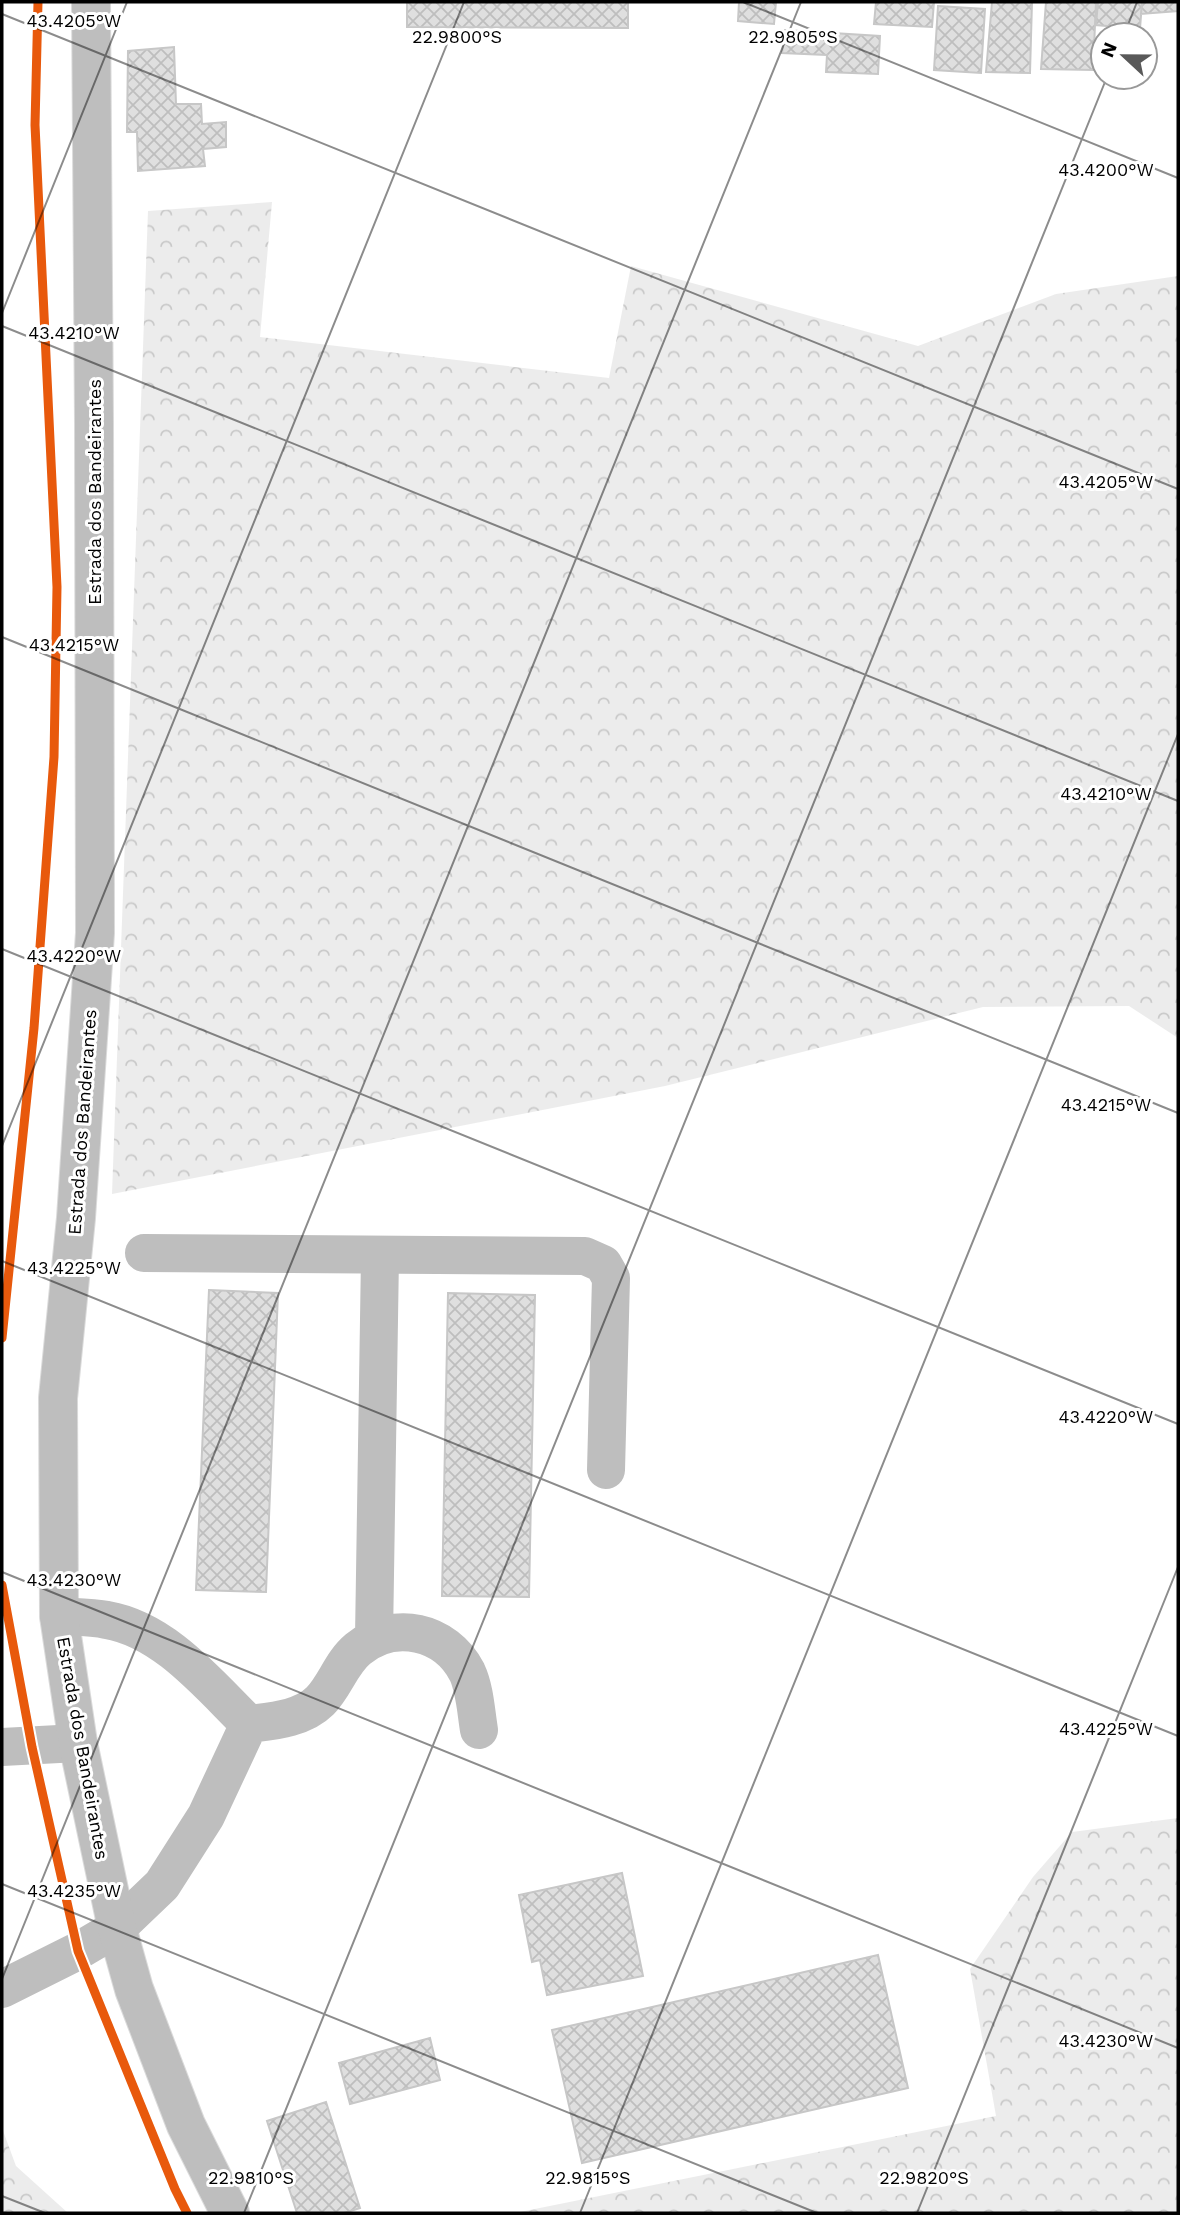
<svg xmlns="http://www.w3.org/2000/svg" width="1180" height="2215" viewBox="0 0 1180 2215" font-family="'Work Sans',sans-serif">
<style>
.forest{fill:url(#forest-crowns)}
.building{fill:url(#building-cross-hatch);stroke:#c7c7c7;stroke-width:2}
.lines{fill:none;stroke-linecap:round;stroke-linejoin:round}
.major-casing{stroke:#dbdbdb;stroke-width:40}
.minor{stroke:#bebebe;stroke-width:38}
.major{stroke:#bebebe;stroke-width:38}
.cycleway-casing{stroke:#fff;stroke-width:13}
.cycleway{stroke:#e8590c;stroke-width:9}
.ticks{fill:none;stroke:#000;stroke-width:2;stroke-opacity:0.45}
.labels{text-anchor:middle;dominant-baseline:central;stroke-width:6;stroke-linejoin:round;paint-order:stroke}
.street-label{font-size:18px;fill:#000;stroke:#fff}
.ticks-label{font-size:18px;text-anchor:middle;fill:#000;stroke:#fff;stroke-width:6;stroke-linejoin:round;paint-order:stroke}
</style>
<defs>
<pattern id="forest-crowns" width="20" height="18" patternUnits="userSpaceOnUse" patternTransform="scale(1.75)"><rect width="20" height="18" fill="#ececec"/><path d="M2 6a3 3 0 1 1 6 0M12 15a3 3 0 1 1 6 0" fill="none" stroke="#c9c9c9"/></pattern>
<pattern id="building-cross-hatch" width="8" height="8" patternUnits="userSpaceOnUse" patternTransform="scale(1.75)"><rect width="8" height="8" fill="#dfdfdf"/><path d="M0 0l8 8M0 8l8-8" fill="none" stroke="#bebebe"/></pattern>
</defs>
<rect width="100%" height="100%" fill="#fff"/>
<path class="forest" d="M 272,202 L 260,337 L 609,378 L 631,266 L 918,346 L 1056,294 L 1178,276 L 1178,1038 L 1129,1006 L 983,1007 L 665,1086 L 112,1194 L 148,211 Z
M 1178,1818 L 1178,2213 L 515,2213 L 996,2116 L 970,1969 L 1033,1877 L 1072,1832 Z
M 2,2128 L 16,2166 L 68,2213 L 2,2213 Z"/>
<path class="building" d="M 407,2 L 628,2 L 628,28 L 407,27 Z
M 739,2 L 776,2 L 774,24 L 738,21 Z
M 876,2 L 934,2 L 932,27 L 874,24 Z
M 992,2 L 1032,2 L 1030,73 L 986,72 Z
M 1046,2 L 1096,2 L 1093,70 L 1041,69 Z
M 1098,2 L 1142,2 L 1140,29 L 1096,25 Z
M 1142,2 L 1178,2 L 1178,11 L 1141,14 Z
M 938,6 L 985,9 L 981,73 L 934,70 Z
M 785,30 L 880,36 L 878,74 L 826,72 L 827,55 L 782,53 Z
M 174,47 L 176,104 L 201,104 L 202,124 L 226,122 L 226,147 L 203,149 L 205,166 L 138,171 L 137,132 L 127,132 L 128,51 Z
M 209,1290 L 278,1293 L 266,1592 L 196,1590 Z
M 448,1293 L 535,1295 L 529,1597 L 442,1596 Z
M 622,1873 L 643,1976 L 547,1995 L 540,1960 L 532,1962 L 519,1895 Z
M 878,1955 L 908,2088 L 582,2163 L 552,2030 Z
M 430,2038 L 440,2080 L 350,2104 L 339,2063 Z
M 326,2102 L 360,2208 L 344,2213 L 297,2213 L 267,2121 Z"/>
<g class="lines">
<defs>
<path id="major" d="M 91,2 L 94,424 L 95,933 L 76,1218 L 58,1398 L 59,1616 L 78,1743 L 117,1928 L 134,1989 L 186,2125 L 230,2213"/>
</defs>
<use href="#major" class="major-casing"/>
<path class="minor" d="M 144,1253 L 585,1256 L 603,1264 L 611,1278 L 606,1470
M 59,1616 C 75,1617 92,1617 107,1620 C 165,1630 209,1685 249,1724
M 374,1638 L 380,1256
M 249,1724 C 272,1721 302,1719 320,1701 C 335,1686 341,1663 358,1649 C 394,1619 446,1631 467,1672 C 475,1689 476,1712 479,1730
M 2,1747 L 78,1743
M 2,1989 L 78,1951 L 117,1928 L 162,1885 L 206,1816 L 249,1724"/>
<use href="#major" class="major"/>
<defs>
<path id="cycleway" d="M 2,1338 L 34,1028 L 54,757 L 57,587 L 35,125 L 38,2
M 2,1585 L 32,1747 L 78,1951 L 175,2189 L 187,2213"/>
</defs>
<use href="#cycleway" class="cycleway-casing"/>
<use href="#cycleway" class="cycleway"/>
</g>
<path class="ticks" d="M 743,2 L 1178,178M 2,14 L 1178,489M 1124,35 L 1137,2M 2,313 L 127,2M 2,326 L 1178,801M 2,637 L 1178,1113M 2,949 L 1178,1424M 2,1146 L 464,2M 2,1261 L 1178,1736M 2,1572 L 1178,2048M 2,1884 L 817,2213M 2,1979 L 801,2M 2,2196 L 45,2213M 244,2213 L 1107,77M 580,2213 L 1178,734M 917,2213 L 1178,1567"/>
<g class="labels">
<g class="street-label">
<text transform="translate(94 492) rotate(-90)">Estrada dos Bandeirantes</text>
<text transform="translate(82 1122) rotate(-86)">Estrada dos Bandeirantes</text>
<text transform="translate(83 1748) rotate(80)">Estrada dos Bandeirantes</text>
</g>
</g>
<g class="ticks-label">
<text x="74" y="27">43.4205°W</text>
<text x="457" y="43">22.9800°S</text>
<text x="793" y="43">22.9805°S</text>
<text x="1106" y="176">43.4200°W</text>
<text x="74" y="339">43.4210°W</text>
<text x="1106" y="488">43.4205°W</text>
<text x="74" y="651">43.4215°W</text>
<text x="1106" y="800">43.4210°W</text>
<text x="74" y="962">43.4220°W</text>
<text x="1106" y="1111">43.4215°W</text>
<text x="74" y="1274">43.4225°W</text>
<text x="1106" y="1423">43.4220°W</text>
<text x="74" y="1586">43.4230°W</text>
<text x="1106" y="1735">43.4225°W</text>
<text x="74" y="1897">43.4235°W</text>
<text x="1106" y="2047">43.4230°W</text>
<text x="251" y="2184">22.9810°S</text>
<text x="588" y="2184">22.9815°S</text>
<text x="924" y="2184">22.9820°S</text>
</g>
<rect width="1180" height="2215" fill="none" stroke="#000000" stroke-width="7"/>
<g transform="translate(1124 56) rotate(292)"><circle r="33" fill="#ffffff" stroke="#999999" stroke-width="2"/>
<path d="M0-5L12 26L0 18L-12 26Z" fill="#595959"/>
<text y="-10" font-size="19" font-weight="bold" text-anchor="middle" fill="#000000">N</text>
</g>
</svg>
